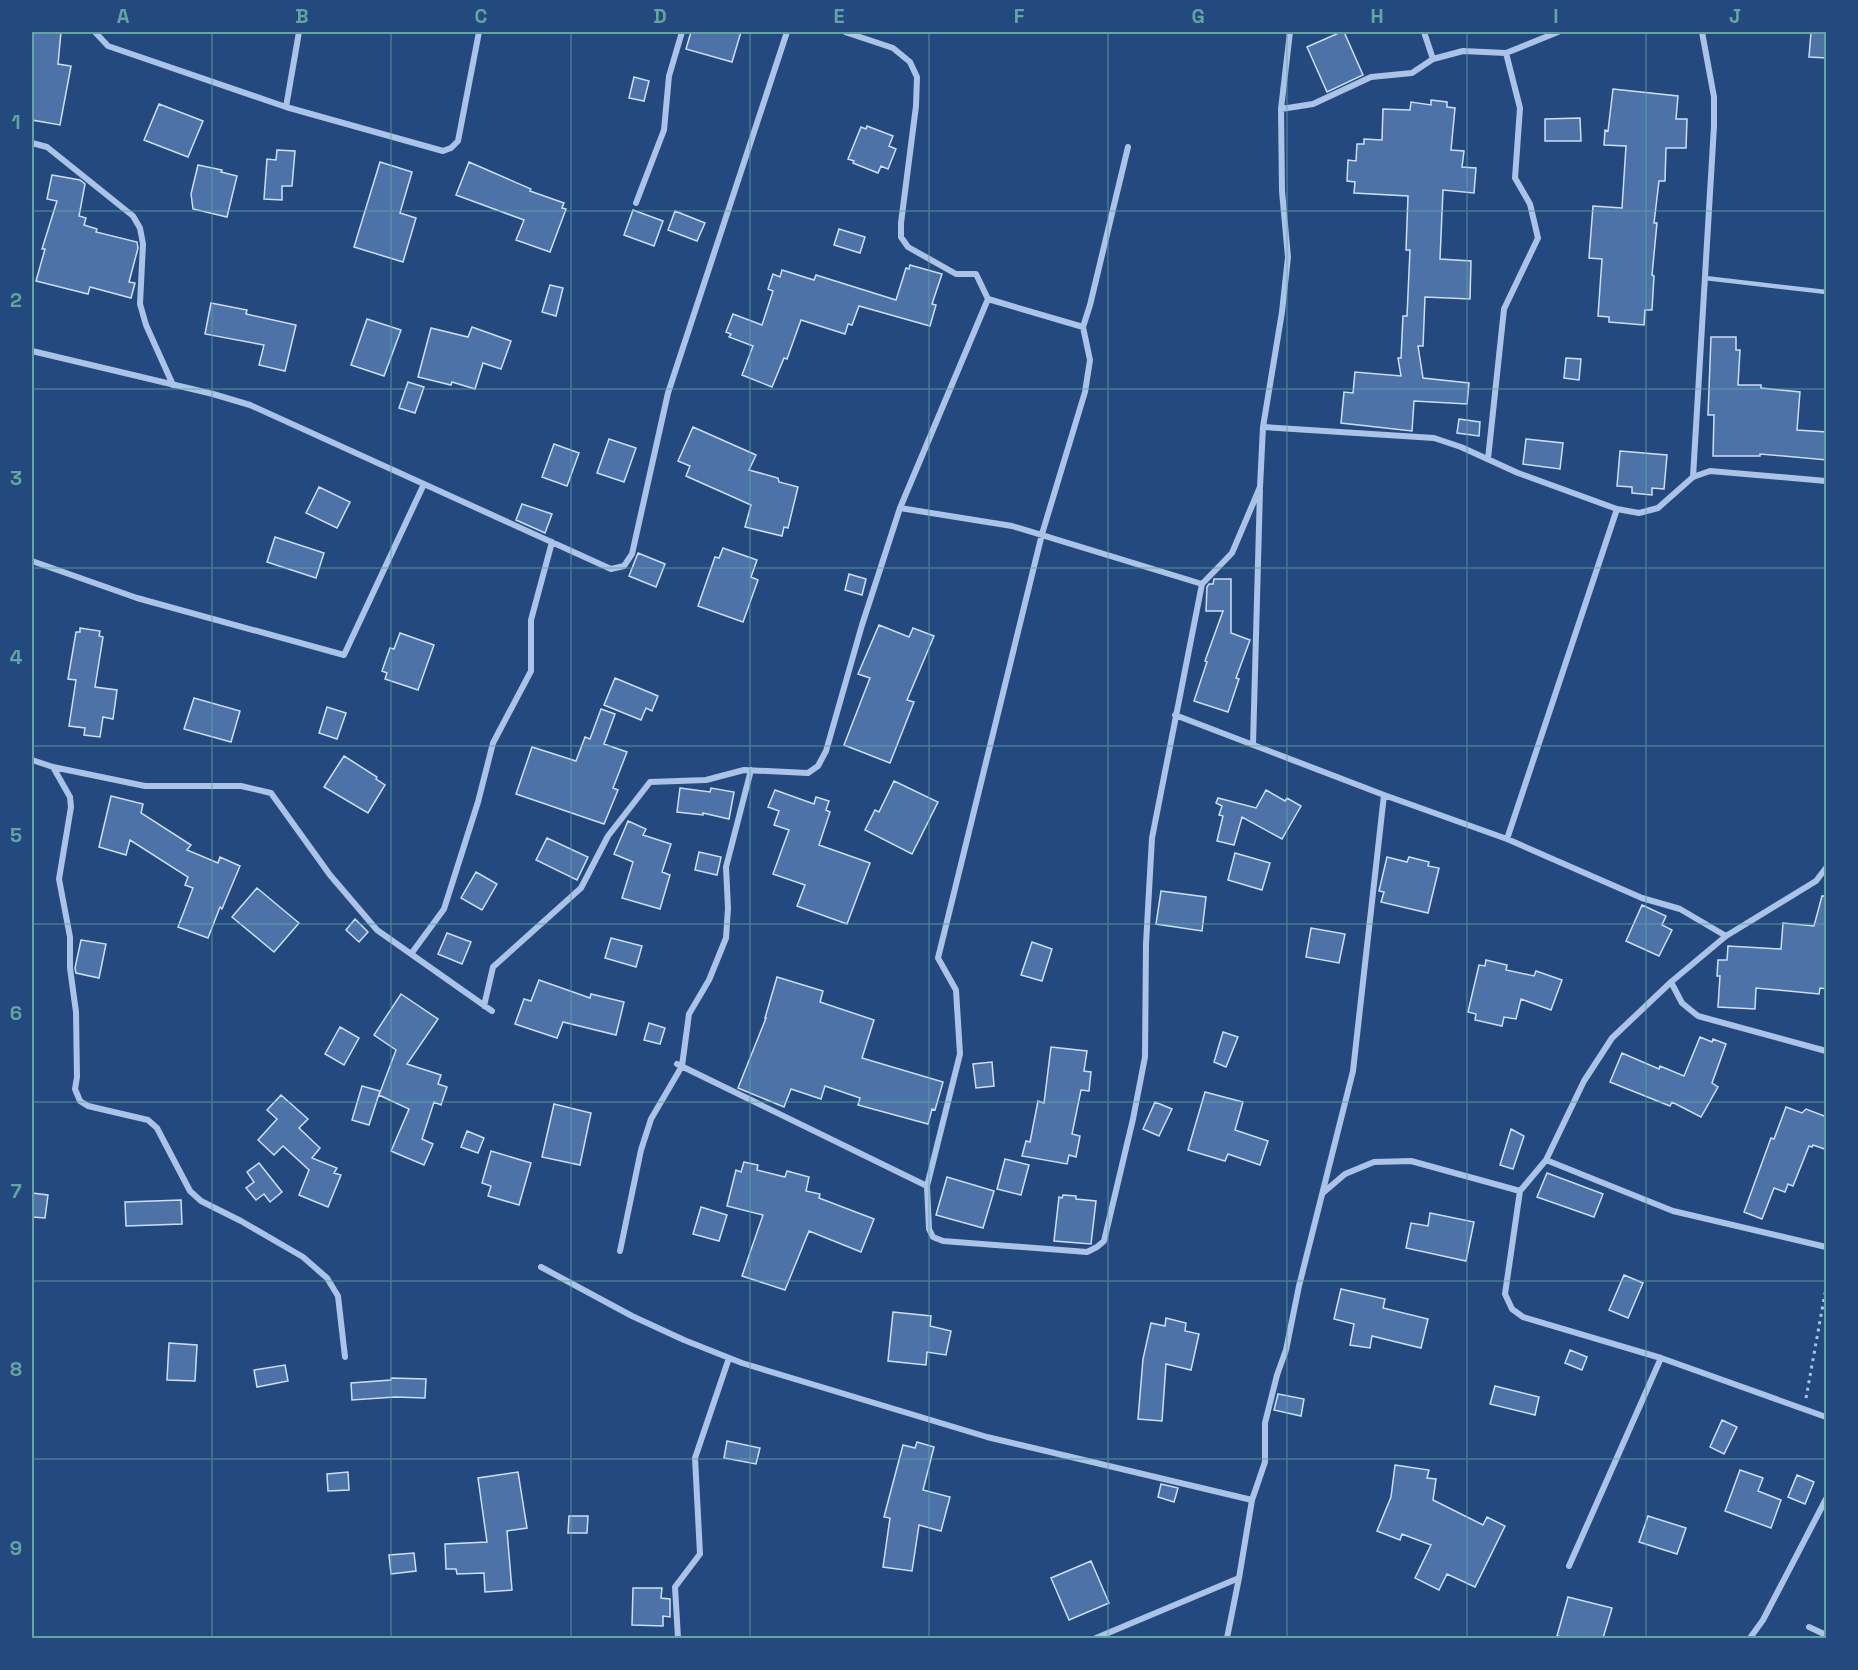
<svg xmlns="http://www.w3.org/2000/svg" width="1858" height="1670" viewBox="0 0 1858 1670" font-family="'Space Grotesk',sans-serif">
<style>
.building{fill:#4c72a8;stroke:#cddef5;stroke-width:1.5}
.lines{fill:none;stroke-linecap:round;stroke-linejoin:round}
.path{stroke:#aac3e6;stroke-width:3;stroke-dasharray:3 4.5;stroke-linecap:butt}
.lane{stroke:#aac3e6;stroke-width:4.5}
.street{stroke:#aac3e6;stroke-width:6}
.grid{fill:none;stroke:#63a6a1;stroke-width:1.5;stroke-opacity:0.55}
.neatline{fill:none;stroke:#63a6a1;stroke-width:2}
.grid-label{font-size:20px;text-anchor:middle;font-weight:bold;fill:#63a6a1}
</style>
<rect width="100%" height="100%" fill="#24497f"/>
<path class="building" d="M 32,32 L 61,32 L 58,64 L 71,66 L 60,125 L 32,120 Z
M 691,32 L 741,32 L 732,62 L 686,49 Z
M 1341,32 L 1344,32 L 1363,75 L 1327,92 L 1307,47 Z
M 1811,32 L 1827,32 L 1827,58 L 1809,57 Z
M 634,77 L 649,81 L 644,101 L 629,98 Z
M 1613,89 L 1678,96 L 1676,119 L 1687,119 L 1686,148 L 1666,148 L 1665,181 L 1659,181 L 1654,223 L 1657,223 L 1652,275 L 1654,276 L 1652,310 L 1645,310 L 1644,325 L 1609,322 L 1609,317 L 1598,316 L 1602,259 L 1589,258 L 1593,206 L 1622,208 L 1626,146 L 1604,145 L 1605,130 L 1608,131 Z
M 1431,100 L 1447,102 L 1447,107 L 1455,108 L 1451,150 L 1464,151 L 1462,167 L 1476,168 L 1474,193 L 1443,190 L 1440,259 L 1471,261 L 1470,299 L 1425,297 L 1423,346 L 1418,346 L 1423,378 L 1469,383 L 1467,404 L 1414,401 L 1412,431 L 1341,423 L 1344,392 L 1353,393 L 1355,372 L 1401,376 L 1398,358 L 1401,358 L 1403,316 L 1407,316 L 1410,250 L 1406,250 L 1408,196 L 1354,193 L 1355,182 L 1347,181 L 1348,160 L 1356,161 L 1357,144 L 1364,144 L 1364,139 L 1382,140 L 1383,109 L 1410,110 L 1411,102 L 1431,105 Z
M 159,104 L 203,121 L 188,157 L 144,140 Z
M 1580,118 L 1581,141 L 1545,141 L 1545,119 Z
M 867,126 L 893,136 L 889,146 L 896,149 L 888,169 L 881,166 L 878,173 L 853,163 L 854,161 L 848,159 L 861,127 L 866,129 Z
M 277,150 L 295,151 L 292,186 L 282,186 L 282,200 L 264,199 L 267,159 L 276,160 Z
M 380,162 L 412,172 L 400,213 L 416,218 L 403,262 L 354,247 Z
M 469,162 L 531,189 L 530,191 L 564,203 L 562,208 L 566,209 L 550,252 L 516,240 L 524,220 L 456,195 Z
M 198,165 L 222,170 L 221,172 L 237,176 L 227,217 L 193,209 L 191,194 Z
M 52,175 L 80,180 L 85,184 L 79,216 L 86,218 L 84,225 L 97,229 L 96,232 L 137,242 L 138,248 L 129,282 L 135,283 L 131,298 L 90,287 L 88,294 L 36,281 L 45,249 L 42,249 L 57,201 L 47,199 Z
M 633,210 L 663,221 L 654,246 L 624,235 Z
M 675,211 L 705,223 L 697,241 L 668,230 Z
M 839,229 L 865,237 L 860,253 L 834,245 Z
M 910,265 L 942,274 L 932,304 L 936,305 L 930,326 L 859,306 L 852,325 L 848,324 L 845,334 L 801,320 L 787,359 L 784,358 L 772,387 L 742,375 L 753,346 L 729,337 L 731,334 L 726,332 L 733,314 L 762,325 L 773,291 L 768,289 L 773,274 L 780,277 L 782,270 L 814,280 L 816,275 L 896,300 L 906,268 L 909,269 Z
M 550,285 L 563,288 L 556,316 L 542,312 Z
M 211,303 L 247,310 L 246,314 L 296,325 L 285,371 L 259,365 L 264,345 L 205,334 Z
M 367,319 L 401,330 L 384,376 L 351,365 Z
M 472,327 L 511,341 L 501,369 L 483,363 L 475,389 L 452,382 L 451,385 L 418,377 L 431,328 L 468,337 Z
M 1711,337 L 1736,337 L 1736,350 L 1740,350 L 1738,385 L 1761,385 L 1761,388 L 1800,392 L 1797,430 L 1827,432 L 1827,460 L 1760,454 L 1760,456 L 1713,456 L 1714,415 L 1708,415 Z
M 1566,358 L 1581,359 L 1579,380 L 1564,378 Z
M 408,382 L 424,387 L 415,413 L 399,408 Z
M 1459,419 L 1480,422 L 1479,436 L 1457,433 Z
M 693,427 L 756,455 L 749,470 L 778,478 L 779,482 L 798,487 L 788,528 L 784,527 L 782,536 L 745,527 L 751,505 L 686,476 L 690,466 L 678,461 Z
M 609,439 L 636,448 L 624,482 L 597,473 Z
M 1526,439 L 1563,443 L 1560,469 L 1523,464 Z
M 554,444 L 579,453 L 567,486 L 542,477 Z
M 1620,451 L 1667,455 L 1664,489 L 1652,488 L 1652,495 L 1632,493 L 1632,487 L 1617,486 Z
M 319,487 L 350,502 L 337,528 L 306,513 Z
M 522,504 L 552,514 L 545,533 L 516,520 Z
M 275,537 L 324,553 L 316,578 L 267,562 Z
M 723,548 L 757,560 L 751,577 L 758,580 L 743,622 L 698,606 L 715,557 L 719,558 Z
M 638,553 L 665,564 L 656,587 L 629,576 Z
M 849,574 L 866,579 L 862,595 L 845,590 Z
M 1214,579 L 1231,579 L 1231,633 L 1250,640 L 1236,678 L 1239,679 L 1228,712 L 1194,701 L 1207,662 L 1205,661 L 1223,611 L 1206,611 L 1207,587 L 1209,584 L 1213,584 Z
M 879,625 L 909,637 L 913,628 L 934,636 L 907,700 L 914,702 L 890,763 L 844,745 L 870,678 L 858,674 Z
M 80,628 L 100,631 L 99,636 L 103,637 L 95,687 L 117,690 L 113,719 L 103,717 L 100,737 L 84,735 L 85,728 L 69,726 L 76,680 L 68,679 L 76,632 L 80,632 Z
M 400,633 L 434,645 L 418,690 L 385,679 L 387,673 L 382,671 L 390,648 L 394,649 Z
M 615,678 L 658,696 L 652,711 L 646,708 L 641,720 L 604,705 Z
M 194,698 L 240,711 L 231,742 L 184,729 Z
M 327,707 L 346,713 L 337,739 L 319,733 Z
M 601,709 L 615,714 L 604,744 L 627,752 L 613,788 L 618,790 L 604,824 L 516,794 L 532,747 L 576,761 L 585,737 L 590,739 Z
M 344,756 L 377,777 L 376,779 L 385,785 L 368,813 L 324,787 Z
M 894,781 L 938,802 L 912,854 L 865,830 L 875,810 L 879,812 Z
M 680,788 L 710,792 L 711,788 L 734,792 L 729,819 L 703,813 L 703,815 L 677,812 Z
M 775,790 L 814,804 L 816,797 L 829,801 L 826,810 L 830,812 L 819,845 L 870,863 L 847,924 L 797,906 L 805,885 L 773,874 L 789,830 L 774,825 L 779,811 L 768,807 Z
M 1266,790 L 1285,801 L 1287,798 L 1301,806 L 1282,839 L 1242,817 L 1234,845 L 1217,841 L 1223,816 L 1219,815 L 1222,806 L 1216,803 L 1218,798 L 1256,808 Z
M 111,796 L 143,804 L 141,813 L 191,845 L 187,850 L 218,863 L 220,857 L 240,866 L 222,909 L 220,907 L 208,938 L 178,927 L 193,888 L 185,885 L 188,877 L 130,840 L 126,855 L 99,847 Z
M 628,821 L 646,829 L 643,835 L 671,844 L 662,872 L 670,875 L 660,909 L 622,898 L 633,862 L 614,854 Z
M 547,838 L 588,857 L 577,880 L 536,860 Z
M 699,852 L 721,857 L 717,875 L 695,870 Z
M 1235,853 L 1270,863 L 1262,890 L 1228,880 Z
M 1387,857 L 1407,862 L 1409,857 L 1429,862 L 1428,866 L 1439,868 L 1428,913 L 1381,902 L 1384,892 L 1379,891 Z
M 476,872 L 497,884 L 482,910 L 461,898 Z
M 257,888 L 299,923 L 274,952 L 232,917 Z
M 1161,891 L 1206,897 L 1202,931 L 1156,924 Z
M 1822,896 L 1827,896 L 1827,989 L 1820,988 L 1819,994 L 1756,988 L 1755,1009 L 1718,1007 L 1720,976 L 1717,976 L 1718,960 L 1727,960 L 1728,946 L 1781,949 L 1783,923 L 1814,926 Z
M 1642,905 L 1666,916 L 1662,925 L 1672,930 L 1659,956 L 1626,941 Z
M 355,919 L 368,932 L 359,942 L 346,930 Z
M 1311,928 L 1345,934 L 1339,963 L 1306,957 Z
M 447,933 L 471,942 L 462,964 L 438,954 Z
M 611,938 L 642,946 L 636,967 L 605,958 Z
M 81,940 L 106,944 L 99,978 L 76,973 L 75,968 Z
M 1032,942 L 1052,949 L 1042,981 L 1021,975 Z
M 1486,960 L 1507,965 L 1506,970 L 1534,976 L 1536,971 L 1562,980 L 1551,1010 L 1521,999 L 1516,1019 L 1504,1017 L 1502,1026 L 1475,1020 L 1476,1014 L 1468,1012 L 1479,965 L 1485,966 Z
M 777,977 L 823,991 L 820,1002 L 874,1020 L 862,1058 L 943,1082 L 935,1110 L 932,1109 L 928,1124 L 858,1105 L 860,1098 L 825,1086 L 821,1099 L 791,1089 L 784,1107 L 738,1088 L 766,1018 L 765,1018 Z
M 539,980 L 590,998 L 591,994 L 624,1002 L 616,1035 L 563,1022 L 557,1038 L 515,1024 L 524,999 L 531,1001 Z
M 401,994 L 438,1019 L 407,1064 L 441,1075 L 438,1084 L 447,1087 L 441,1105 L 434,1102 L 422,1139 L 433,1144 L 424,1165 L 391,1151 L 409,1109 L 379,1095 L 396,1050 L 374,1035 Z
M 649,1023 L 665,1028 L 660,1044 L 644,1040 Z
M 340,1027 L 359,1038 L 344,1065 L 325,1054 Z
M 1223,1032 L 1238,1037 L 1226,1067 L 1214,1062 Z
M 1700,1037 L 1712,1042 L 1713,1039 L 1726,1044 L 1712,1083 L 1718,1087 L 1701,1117 L 1672,1102 L 1670,1106 L 1610,1082 L 1622,1053 L 1659,1069 L 1660,1066 L 1684,1076 Z
M 1051,1047 L 1087,1051 L 1084,1071 L 1091,1072 L 1089,1091 L 1081,1090 L 1072,1134 L 1080,1136 L 1076,1157 L 1069,1155 L 1067,1164 L 1022,1156 L 1026,1141 L 1030,1142 L 1038,1101 L 1044,1103 Z
M 992,1062 L 994,1086 L 976,1088 L 973,1064 Z
M 362,1086 L 380,1091 L 369,1125 L 352,1120 Z
M 1205,1092 L 1243,1102 L 1235,1130 L 1268,1141 L 1260,1165 L 1228,1154 L 1225,1161 L 1188,1150 Z
M 281,1095 L 308,1119 L 299,1128 L 320,1148 L 312,1158 L 337,1168 L 334,1173 L 341,1175 L 328,1207 L 299,1195 L 309,1170 L 283,1146 L 274,1155 L 258,1140 L 277,1119 L 267,1110 Z
M 1155,1102 L 1172,1109 L 1159,1136 L 1143,1129 Z
M 554,1104 L 591,1113 L 580,1165 L 542,1157 Z
M 1786,1107 L 1802,1113 L 1806,1109 L 1827,1117 L 1827,1150 L 1813,1145 L 1812,1147 L 1809,1146 L 1793,1186 L 1788,1184 L 1785,1192 L 1774,1188 L 1762,1219 L 1744,1212 L 1771,1138 L 1774,1139 Z
M 1511,1129 L 1524,1136 L 1513,1169 L 1500,1165 Z
M 467,1131 L 484,1138 L 478,1153 L 461,1147 Z
M 491,1151 L 531,1163 L 519,1205 L 488,1196 L 491,1186 L 482,1183 Z
M 1005,1159 L 1029,1165 L 1021,1195 L 997,1189 Z
M 744,1162 L 758,1165 L 757,1170 L 785,1177 L 787,1171 L 809,1177 L 806,1191 L 820,1194 L 819,1198 L 874,1219 L 861,1252 L 809,1231 L 785,1290 L 742,1276 L 763,1215 L 727,1206 L 736,1170 L 741,1172 Z
M 259,1163 L 282,1192 L 270,1202 L 264,1194 L 256,1200 L 246,1188 L 254,1182 L 247,1172 Z
M 1547,1173 L 1603,1194 L 1594,1217 L 1537,1197 Z
M 947,1177 L 994,1191 L 983,1228 L 936,1215 Z
M 32,1193 L 48,1195 L 45,1218 L 32,1217 Z
M 1063,1195 L 1076,1196 L 1076,1199 L 1096,1201 L 1091,1244 L 1054,1241 L 1059,1197 L 1062,1198 Z
M 181,1200 L 182,1224 L 126,1226 L 125,1202 Z
M 701,1207 L 727,1215 L 719,1241 L 693,1234 Z
M 1430,1213 L 1474,1222 L 1466,1261 L 1406,1248 L 1411,1223 L 1428,1226 Z
M 1624,1275 L 1643,1283 L 1628,1318 L 1609,1310 Z
M 1341,1289 L 1385,1299 L 1383,1308 L 1428,1319 L 1421,1348 L 1372,1336 L 1370,1348 L 1350,1345 L 1354,1324 L 1334,1319 Z
M 893,1312 L 931,1316 L 930,1326 L 951,1331 L 946,1355 L 927,1352 L 926,1365 L 888,1361 Z
M 1166,1318 L 1186,1323 L 1185,1331 L 1199,1334 L 1191,1370 L 1166,1364 L 1162,1421 L 1138,1419 L 1143,1359 L 1151,1323 L 1165,1326 Z
M 169,1343 L 197,1345 L 195,1381 L 167,1380 Z
M 1570,1350 L 1587,1357 L 1582,1370 L 1565,1363 Z
M 285,1365 L 288,1381 L 257,1387 L 254,1370 Z
M 391,1378 L 426,1379 L 425,1398 L 395,1397 L 352,1400 L 351,1383 L 391,1380 Z
M 1495,1386 L 1539,1397 L 1535,1415 L 1490,1404 Z
M 1278,1394 L 1304,1399 L 1301,1416 L 1274,1410 Z
M 1722,1420 L 1737,1427 L 1724,1454 L 1710,1447 Z
M 727,1441 L 760,1448 L 756,1464 L 724,1458 Z
M 917,1442 L 934,1447 L 923,1490 L 950,1497 L 941,1531 L 919,1525 L 912,1571 L 883,1567 L 890,1518 L 884,1517 L 903,1445 L 915,1448 Z
M 1395,1465 L 1429,1470 L 1427,1478 L 1436,1479 L 1433,1500 L 1483,1525 L 1487,1517 L 1505,1526 L 1475,1587 L 1447,1574 L 1439,1590 L 1415,1578 L 1431,1545 L 1402,1534 L 1400,1540 L 1377,1531 L 1391,1497 Z
M 1740,1470 L 1763,1478 L 1758,1491 L 1781,1500 L 1771,1528 L 1725,1511 Z
M 348,1472 L 349,1490 L 328,1491 L 327,1474 Z
M 518,1472 L 527,1528 L 507,1531 L 512,1590 L 485,1592 L 484,1573 L 457,1574 L 456,1569 L 446,1569 L 445,1544 L 487,1542 L 478,1478 Z
M 1797,1475 L 1814,1482 L 1805,1504 L 1788,1497 Z
M 1161,1484 L 1178,1488 L 1174,1502 L 1158,1497 Z
M 569,1516 L 588,1516 L 587,1533 L 568,1533 Z
M 1648,1516 L 1686,1528 L 1677,1554 L 1639,1542 Z
M 414,1553 L 416,1571 L 391,1574 L 389,1555 Z
M 1091,1561 L 1109,1603 L 1069,1620 L 1051,1578 Z
M 633,1588 L 662,1588 L 661,1598 L 670,1599 L 670,1617 L 663,1616 L 663,1626 L 632,1625 Z
M 1568,1597 L 1612,1608 L 1603,1638 L 1566,1638 L 1557,1636 Z"/>
<g class="lines">
<path class="path" d="M 1806,1398 L 1826,1288"/>
<path class="lane" d="M 1705,278 L 1826,292"/>
<path class="street" d="M 95,32 L 108,46 L 286,107 L 443,151 L 451,148 L 458,141 L 479,32
M 845,32 L 893,48 L 910,62 L 917,77 L 916,106 L 901,223 L 901,237 L 908,247 L 956,274 L 976,274 L 988,299 L 1083,327
M 1424,32 L 1433,59
M 286,107 L 299,32
M 1281,109 L 1290,32
M 32,143 L 47,147 L 133,216 L 140,228 L 143,244 L 140,304 L 146,325 L 173,385
M 636,203 L 664,130 L 669,76 L 682,32
M 32,351 L 213,394 L 250,405 L 611,569 L 624,566 L 632,554 L 668,393 L 787,32
M 1263,427 L 1434,438 L 1461,447 L 1518,473 L 1617,509 L 1639,513 L 1658,508 L 1693,477 L 1710,471 L 1826,481
M 1488,459 L 1504,309 L 1538,238 L 1530,204 L 1515,178 L 1520,108 L 1506,53
M 1693,477 L 1714,126 L 1714,97 L 1702,32
M 900,508 L 1012,526 L 1202,584
M 32,561 L 137,598 L 344,655 L 424,484
M 1175,715 L 1384,795 L 1507,839 L 1642,898 L 1680,909 L 1726,936
M 1253,745 L 1260,490
M 32,760 L 53,767 L 70,797 L 71,807 L 59,879 L 70,937 L 70,968 L 76,1012 L 77,1077 L 75,1089 L 80,1101 L 88,1106 L 148,1120 L 157,1128 L 190,1191 L 201,1201 L 241,1221 L 303,1257 L 327,1278 L 338,1296 L 345,1357
M 53,767 L 145,786 L 241,786 L 271,793 L 330,875 L 377,930 L 492,1011
M 1507,839 L 1617,509
M 1826,868 L 1816,881 L 1726,936 L 1671,982 L 1612,1038 L 1584,1081 L 1546,1160 L 1520,1191 L 1505,1294 L 1512,1309 L 1523,1317 L 1661,1358 L 1826,1417
M 411,954 L 444,909 L 478,802 L 493,743 L 531,671 L 531,620 L 552,542
M 1671,982 L 1682,1003 L 1698,1016 L 1826,1051
M 484,1006 L 493,967 L 581,888 L 608,836 L 650,782 L 706,780 L 744,770 L 808,773 L 818,766 L 826,751 L 862,625 L 900,508 L 988,299
M 677,1064 L 927,1186 L 929,1229 L 933,1237 L 943,1241 L 1087,1252 L 1097,1247 L 1104,1241 L 1133,1119 L 1145,1057 L 1146,944 L 1152,838 L 1202,584 L 1232,553 L 1260,487 L 1263,427 L 1282,312 L 1288,257 L 1282,191 L 1281,109 L 1313,104 L 1371,77 L 1412,73 L 1433,59 L 1463,51 L 1506,53 L 1558,32
M 1546,1160 L 1673,1211 L 1826,1247
M 927,1186 L 960,1054 L 956,990 L 938,958 L 1042,534 L 1085,392 L 1090,360 L 1083,327 L 1090,305 L 1128,147
M 1324,1192 L 1345,1174 L 1374,1162 L 1411,1161 L 1520,1191
M 620,1251 L 641,1150 L 651,1119 L 682,1066 L 689,1014 L 709,980 L 726,938 L 728,908 L 726,867 L 751,770
M 541,1267 L 632,1316 L 684,1340 L 742,1363 L 987,1437 L 1252,1500
M 1569,1566 L 1661,1358
M 1809,1627 L 1826,1635
M 678,1638 L 675,1587 L 700,1554 L 695,1458 L 729,1358
M 1096,1638 L 1239,1578 L 1252,1500 L 1265,1462 L 1265,1423 L 1277,1375 L 1286,1350 L 1299,1286 L 1353,1071 L 1384,795
M 1227,1638 L 1239,1578
M 1750,1638 L 1763,1620 L 1826,1499"/>
</g>
<path class="grid" d="M 212,32 L 212,1638M 391,32 L 391,1638M 571,32 L 571,1638M 750,32 L 750,1638M 929,32 L 929,1638M 1108,32 L 1108,1638M 1287,32 L 1287,1638M 1467,32 L 1467,1638M 1646,32 L 1646,1638M 32,211 L 1826,211M 32,389 L 1826,389M 32,568 L 1826,568M 32,746 L 1826,746M 32,924 L 1826,924M 32,1102 L 1826,1102M 32,1281 L 1826,1281M 32,1459 L 1826,1459"/>
<rect width="1858" height="1670" fill="none" stroke="#24497f" stroke-width="66"/>
<rect x="33" y="33" width="1792" height="1604" class="neatline"/>
<g class="grid-label">
<text x="123" y="23">A</text>
<text x="302" y="23">B</text>
<text x="481" y="23">C</text>
<text x="660" y="23">D</text>
<text x="839" y="23">E</text>
<text x="1019" y="23">F</text>
<text x="1198" y="23">G</text>
<text x="1377" y="23">H</text>
<text x="1556" y="23">I</text>
<text x="1735" y="23">J</text>
<text x="16" y="129">1</text>
<text x="16" y="307">2</text>
<text x="16" y="485">3</text>
<text x="16" y="664">4</text>
<text x="16" y="842">5</text>
<text x="16" y="1020">6</text>
<text x="16" y="1198">7</text>
<text x="16" y="1376">8</text>
<text x="16" y="1555">9</text>
</g>
</svg>
